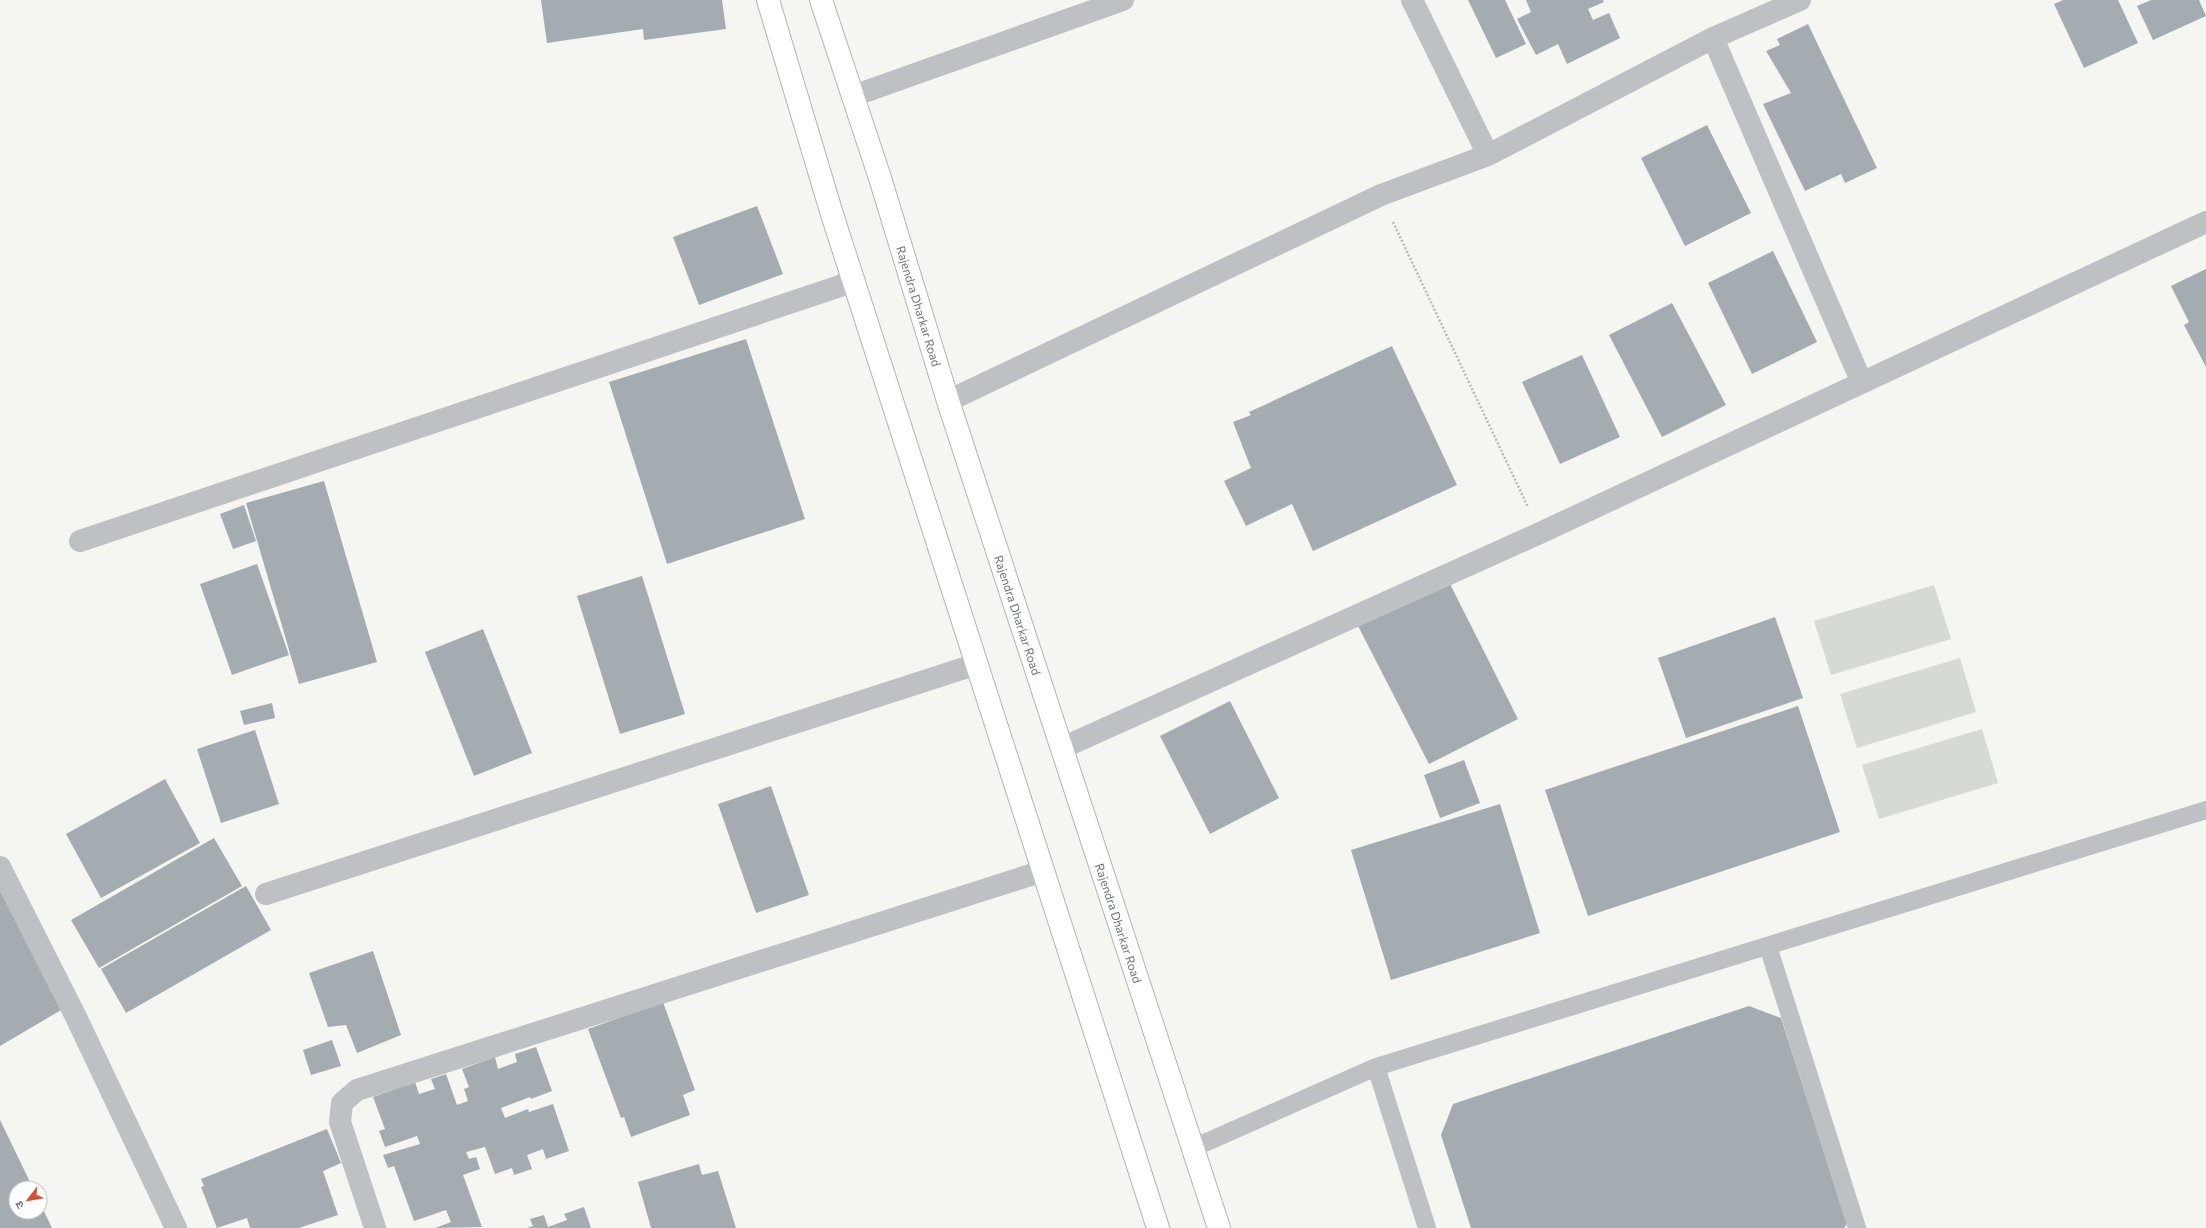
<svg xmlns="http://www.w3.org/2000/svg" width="2206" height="1228" viewBox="0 0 2206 1228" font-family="Commissioner,'Noto Sans Devanagari',sans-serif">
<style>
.green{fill:#d5dad2}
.building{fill:#a5acb1}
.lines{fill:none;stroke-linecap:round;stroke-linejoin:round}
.secondary-casing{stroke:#b0b5b8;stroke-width:24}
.path{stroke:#b7babc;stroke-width:2.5;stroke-dasharray:2 2;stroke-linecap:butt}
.service{stroke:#bdc1c4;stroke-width:18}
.minor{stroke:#bdc1c4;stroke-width:22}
.secondary{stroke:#fff;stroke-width:22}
.labels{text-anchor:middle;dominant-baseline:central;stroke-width:4;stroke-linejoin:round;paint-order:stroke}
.street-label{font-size:12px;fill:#687780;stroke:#fff}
</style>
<rect width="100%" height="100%" fill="#f5f5f2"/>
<path class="green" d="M 1934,585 L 1951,639 L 1831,675 L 1814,621 Z
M 1960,658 L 1976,712 L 1857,748 L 1840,694 Z
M 1982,729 L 1998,783 L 1879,819 L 1862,765 Z"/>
<path class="building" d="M 541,0 L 722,0 L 726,29 L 644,40 L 643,29 L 547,43 Z
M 1468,0 L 1505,0 L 1526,44 L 1496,58 Z
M 1526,0 L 1603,0 L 1604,2 L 1588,9 L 1593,20 L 1609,13 L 1620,38 L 1567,64 L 1558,44 L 1536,55 L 1517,19 L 1531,12 Z
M 2063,0 L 2118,0 L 2138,43 L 2084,68 L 2054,4 Z
M 2151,0 L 2199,0 L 2206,16 L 2153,40 L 2137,6 Z
M 1808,24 L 1877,168 L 1845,183 L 1841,174 L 1805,191 L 1763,104 L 1791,93 L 1766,51 L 1780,45 L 1777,39 Z
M 1707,125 L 1751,213 L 1685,246 L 1641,158 Z
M 757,206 L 783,274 L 699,305 L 673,237 Z
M 1773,251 L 1817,342 L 1752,374 L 1708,283 Z
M 2206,269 L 2206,367 L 2184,325 L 2189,322 L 2171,286 Z
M 1672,303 L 1726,405 L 1662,437 L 1609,335 Z
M 746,339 L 805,519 L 667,564 L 609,382 Z
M 1392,346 L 1457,485 L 1313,551 L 1292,504 L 1246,526 L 1224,481 L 1251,468 L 1233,422 L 1251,415 L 1249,412 Z
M 1582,355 L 1620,437 L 1560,464 L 1522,382 Z
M 324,481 L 377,662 L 299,684 L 246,503 Z
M 244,505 L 256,541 L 233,549 L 220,514 Z
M 257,564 L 289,655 L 232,675 L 200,584 Z
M 642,576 L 685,714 L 620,734 L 577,596 Z
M 1447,578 L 1518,719 L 1429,764 L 1357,624 Z
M 1775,617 L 1803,698 L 1686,738 L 1658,658 Z
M 483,629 L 532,753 L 474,776 L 425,652 Z
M 1230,701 L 1279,798 L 1210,834 L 1160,736 Z
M 272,703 L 275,718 L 244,725 L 240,711 Z
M 1798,706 L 1840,832 L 1588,916 L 1545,790 Z
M 255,730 L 279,804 L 221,823 L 197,749 Z
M 1464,760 L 1480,803 L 1440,818 L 1424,775 Z
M 165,779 L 200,843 L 101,898 L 66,834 Z
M 771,786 L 809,895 L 756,913 L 718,804 Z
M 1500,804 L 1540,933 L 1391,980 L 1351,850 Z
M 214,838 L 242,886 L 99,968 L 71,920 Z
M 246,886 L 271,930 L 126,1013 L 101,969 Z
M 0,891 L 68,1006 L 0,1046 Z
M 373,951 L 401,1035 L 357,1053 L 346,1025 L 328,1027 L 309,973 Z
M 663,1002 L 695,1090 L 683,1095 L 690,1115 L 631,1137 L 624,1117 L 621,1118 L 588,1029 Z
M 1749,1006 L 1781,1018 L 1847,1224 L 1844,1228 L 1471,1228 L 1441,1135 L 1453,1104 Z
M 332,1040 L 341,1066 L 311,1075 L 303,1050 Z
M 536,1047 L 552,1091 L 531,1099 L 530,1097 L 501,1108 L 505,1118 L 528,1109 L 529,1112 L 553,1104 L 569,1151 L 546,1159 L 543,1149 L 527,1155 L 532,1169 L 514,1175 L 512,1168 L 495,1174 L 485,1147 L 466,1152 L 469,1159 L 476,1157 L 480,1169 L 463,1175 L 482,1227 L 435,1228 L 451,1222 L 446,1210 L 414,1221 L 394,1166 L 388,1168 L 383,1155 L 420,1144 L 417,1136 L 385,1147 L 379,1131 L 385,1129 L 373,1097 L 415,1082 L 419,1094 L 435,1089 L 431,1079 L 446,1074 L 457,1105 L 468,1101 L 464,1089 L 469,1087 L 462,1069 L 495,1057 L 498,1069 L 517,1062 L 515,1054 Z
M 0,1120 L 33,1188 L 16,1188 L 16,1212 L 40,1212 L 40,1203 L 52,1228 L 0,1228 Z
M 327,1129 L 341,1163 L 323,1171 L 338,1215 L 299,1228 L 250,1228 L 247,1218 L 217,1228 L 201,1187 L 204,1186 L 201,1179 Z
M 699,1164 L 702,1175 L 718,1171 L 736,1228 L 651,1228 L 638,1182 Z
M 584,1207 L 591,1228 L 527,1228 L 533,1226 L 530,1219 L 544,1215 L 548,1227 L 567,1220 L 564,1214 Z"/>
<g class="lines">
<defs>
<path id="secondary" d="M 768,0 L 831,211 L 1158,1228
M 821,0 L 880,178 L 948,401 L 1219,1228"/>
</defs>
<use href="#secondary" class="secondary-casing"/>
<path class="path" d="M 1393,222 L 1528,507"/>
<path class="service" d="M 1768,946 L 1857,1228
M 1376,1067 L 2206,810
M 1191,1149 L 1376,1067 L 1427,1228"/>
<path class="minor" d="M 1412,0 L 1488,155
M 1713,38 L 1862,383
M 853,96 L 1123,0
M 948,401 L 1381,195 L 1488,155 L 1713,38 L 1800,0
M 80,541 L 855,281
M 1062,748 L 1540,533 L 2206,222
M 0,867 L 76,1017 L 176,1228
M 266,894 L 977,664
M 375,1228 L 340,1122 L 342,1103 L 357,1090 L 1043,871"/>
<use href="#secondary" class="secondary"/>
</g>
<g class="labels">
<g class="street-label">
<text transform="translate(919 306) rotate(73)">Rajendra Dharkar Road</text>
<text transform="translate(1018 615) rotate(72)">Rajendra Dharkar Road</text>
<text transform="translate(1119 923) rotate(72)">Rajendra Dharkar Road</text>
</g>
</g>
<g transform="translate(28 1200) rotate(239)"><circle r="19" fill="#ffffff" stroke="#c3c9cc"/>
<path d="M0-3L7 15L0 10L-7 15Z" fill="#d05038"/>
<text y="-6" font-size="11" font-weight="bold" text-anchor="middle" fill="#687780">उ</text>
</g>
</svg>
